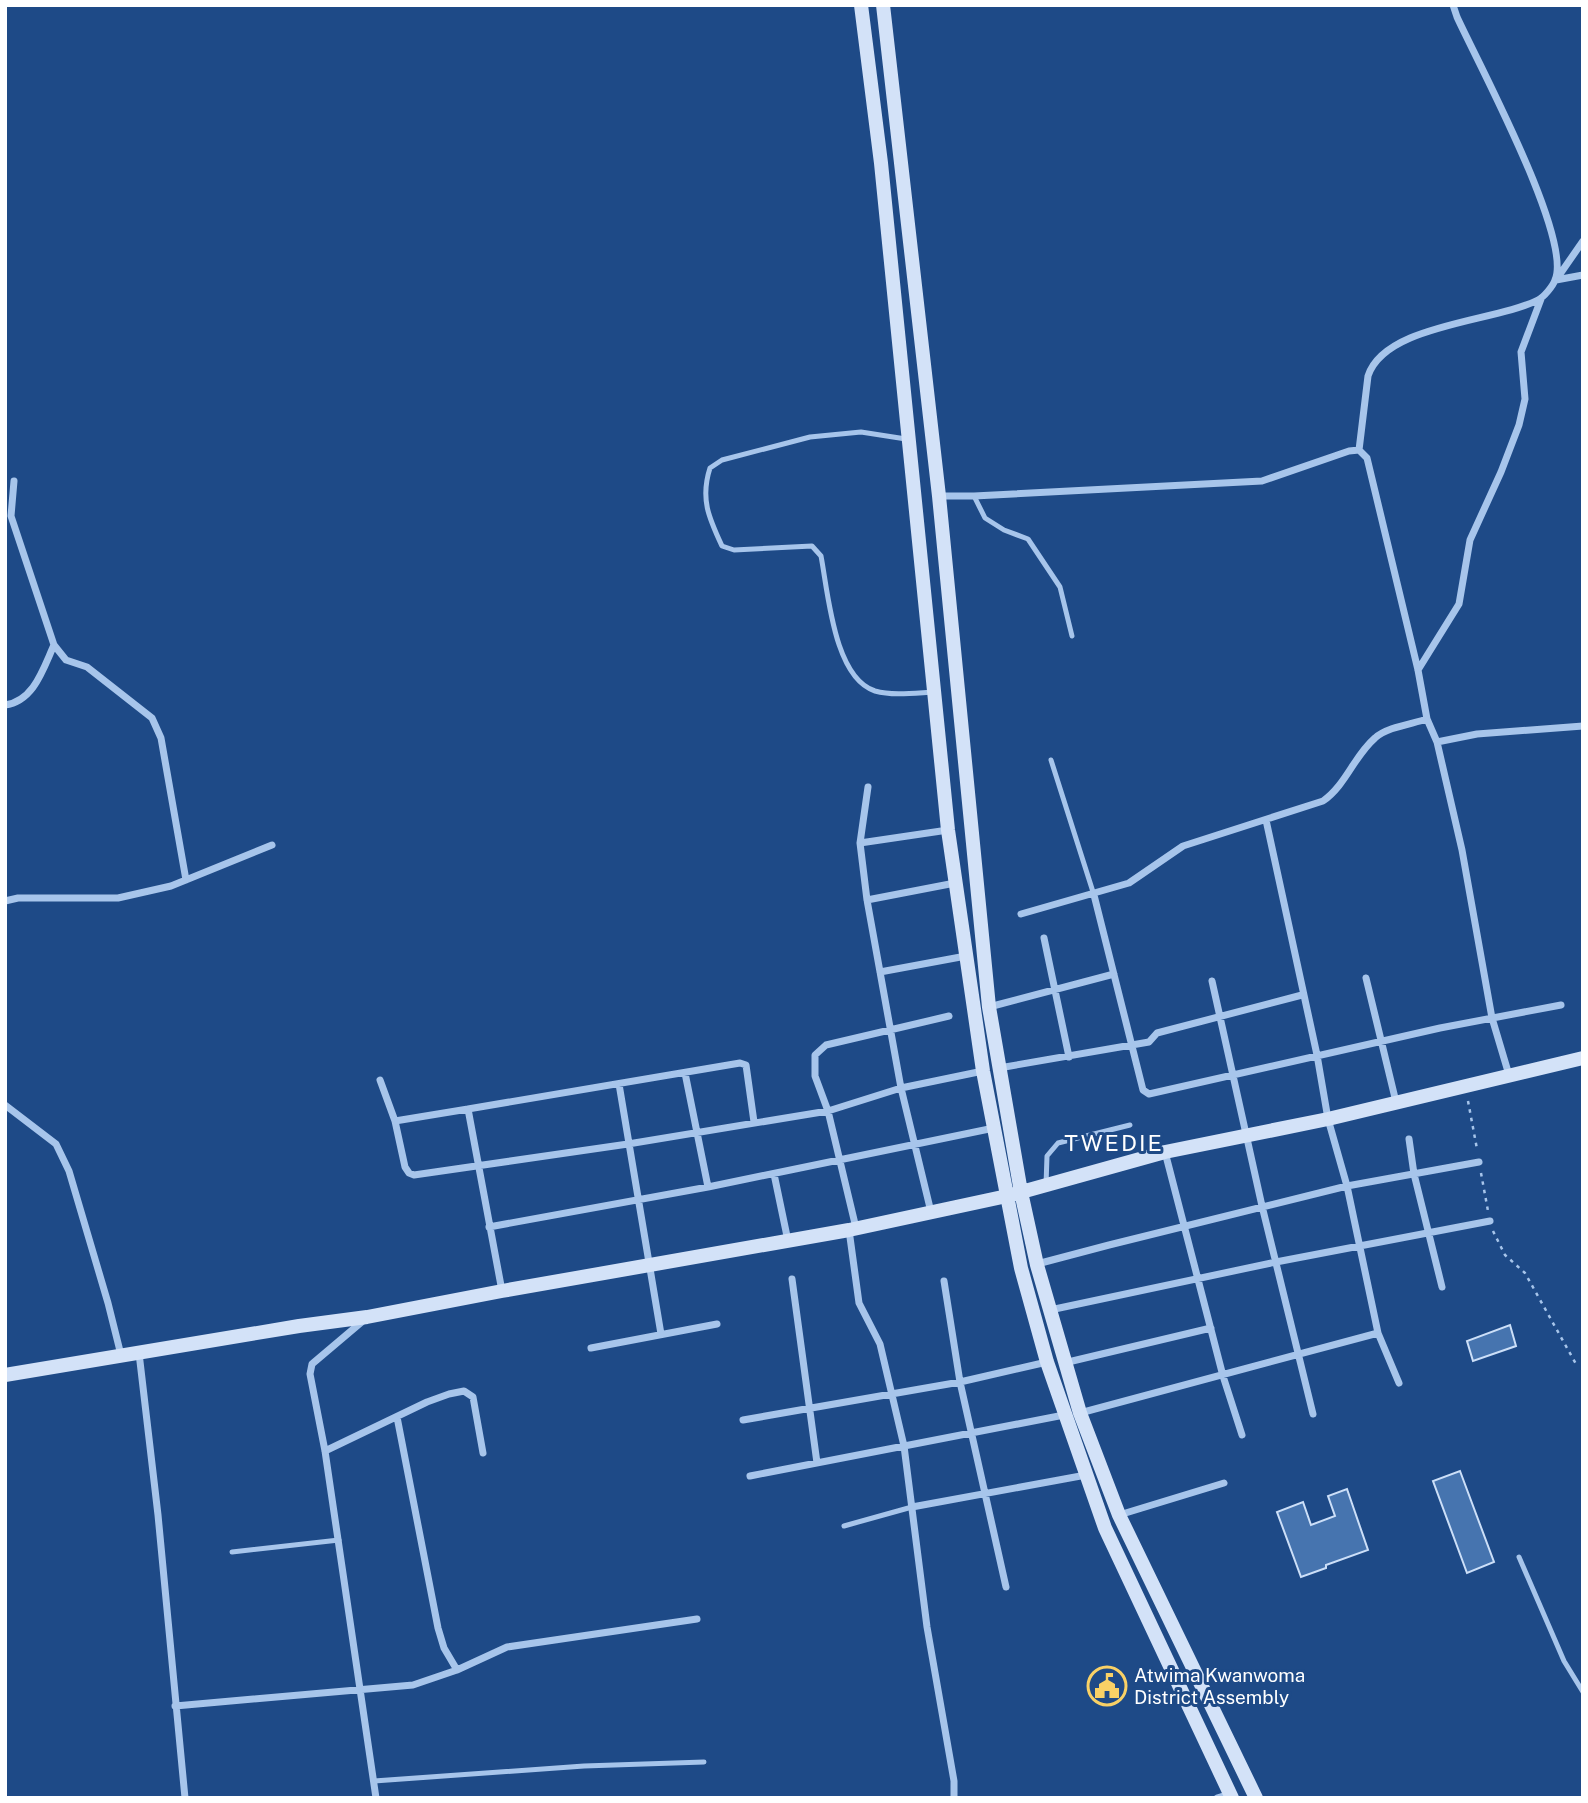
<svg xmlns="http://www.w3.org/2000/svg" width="1588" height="1803" viewBox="0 0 1588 1803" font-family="'Public Sans',sans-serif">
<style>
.building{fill:#4674af;stroke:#ccdff8;stroke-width:2}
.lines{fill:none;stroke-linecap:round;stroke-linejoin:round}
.path{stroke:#a7c5eb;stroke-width:2.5;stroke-dasharray:3.5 5;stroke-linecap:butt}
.lane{stroke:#a7c5eb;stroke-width:5}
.street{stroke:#a7c5eb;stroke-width:7}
.secondary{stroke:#d3e2f8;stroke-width:14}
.labels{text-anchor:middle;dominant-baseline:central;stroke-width:6;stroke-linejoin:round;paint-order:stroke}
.poi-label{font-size:19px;fill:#fff;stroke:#1e4a87;text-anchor:start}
.quarter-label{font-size:23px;letter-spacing:2px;fill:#fff;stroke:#1e4a87}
</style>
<rect width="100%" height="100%" fill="#1e4a87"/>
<path class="building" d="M 1510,1325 L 1516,1346 L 1473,1361 L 1467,1341 Z
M 1460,1471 L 1494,1562 L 1467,1573 L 1433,1481 Z
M 1347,1489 L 1368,1550 L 1326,1565 L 1326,1568 L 1301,1577 L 1277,1512 L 1303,1502 L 1311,1525 L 1335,1516 L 1328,1496 Z"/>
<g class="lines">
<path class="path" d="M 1468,1101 L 1477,1149
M 1481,1173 L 1488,1211
M 1493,1231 L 1505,1255 L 1525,1273 L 1576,1364"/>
<path class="lane" d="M 906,439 L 861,432 L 810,437 L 722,460 L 710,468 C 700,499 709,518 722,546 L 734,550 L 812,546 L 821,556 C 828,592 834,678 875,691 C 893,696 915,693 934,692
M 974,496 L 985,518 L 1004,530 L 1028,539 L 1060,587 L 1072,636
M 1051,760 L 1094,895
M 1046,1185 L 1047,1156 L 1058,1143 L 1130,1125
M 844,1526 L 912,1507
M 232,1552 L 339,1540
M 1519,1557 L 1564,1661 L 1583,1692
M 374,1781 L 584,1766 L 704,1762"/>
<path class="street" d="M 1558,277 L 1583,241
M 1556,280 L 1583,275
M 1359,450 L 1368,376 C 1385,324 1495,322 1538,300 C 1544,297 1553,286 1555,280 C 1573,239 1478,63 1457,17 L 1453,5
M 14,481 L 11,516 L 54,645 L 66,660 L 87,667 L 152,718 L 161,738 L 186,880
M 940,496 L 974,496 L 1262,481 L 1349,451 L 1359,450 L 1367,458 L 1418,670 L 1427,719 L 1437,742 L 1462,850 L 1492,1018 L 1509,1075
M 1418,670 L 1459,604 L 1470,540 L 1501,472 L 1519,425 L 1525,399 L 1521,352 L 1541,299
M 5,705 C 34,701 43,669 54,645
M 1437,742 L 1477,734 L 1583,726
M 868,787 L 860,843 L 867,900 L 901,1088 L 931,1212
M 1266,820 L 1317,1055 L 1328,1119 L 1347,1186 L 1378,1333 L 1399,1383
M 860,843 L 948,830
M 1094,895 L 1143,1090 L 1149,1094 L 1440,1028 L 1561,1005
M 867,900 L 955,883
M 5,901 L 18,898 L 118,898 L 171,886 L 272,845
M 1021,914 L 1129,883 L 1183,846 L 1323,801 C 1346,785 1354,756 1375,738 C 1387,727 1412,724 1427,719
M 1044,938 L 1069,1057
M 880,972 L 966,956
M 1366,978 L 1396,1102
M 1212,981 L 1262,1206 L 1313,1414
M 989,1007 L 1114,974
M 999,1068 L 1149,1042 L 1157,1033 L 1302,995
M 685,1073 L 708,1187
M 380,1080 L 395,1121 L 405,1167 L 409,1173 L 414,1175 L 628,1144 L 828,1111 L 901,1088 L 983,1071
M 619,1084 L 661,1334
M 5,1105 L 56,1144 L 69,1171 L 108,1303 L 121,1355
M 395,1121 L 468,1109
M 1409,1139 L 1414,1174 L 1442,1287
M 1165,1152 L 1223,1376 L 1242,1435
M 774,1174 L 788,1241
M 489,1227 L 708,1187 L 994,1128
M 856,1228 L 828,1111 L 815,1076 L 815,1055 L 826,1045 L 949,1016
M 849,1230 L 859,1303 L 880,1344 L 904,1446 L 927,1627 L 954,1781 L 954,1798
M 1037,1264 L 1109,1245 L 1347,1186 L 1479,1162
M 792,1279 L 817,1463
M 944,1281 L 960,1382 L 1006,1587
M 502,1291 L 468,1109 L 740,1063 L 746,1065 L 754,1122
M 1050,1310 L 1276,1262 L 1490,1221
M 364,1320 L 312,1364 L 310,1374 L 325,1451 L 376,1798
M 591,1348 L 717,1324
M 139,1353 L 158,1515 L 185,1798
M 1064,1363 L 1211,1328
M 1080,1413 L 1378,1333
M 397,1417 L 438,1628 L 444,1648 L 457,1670
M 743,1420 L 960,1382 L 1047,1362
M 325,1451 L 427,1402 L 449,1394 L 464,1391 L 473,1397 L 483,1453
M 750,1476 L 1064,1415
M 912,1507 L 1086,1475
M 1119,1515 L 1224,1483
M 175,1706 L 413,1685 L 457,1670 L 507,1647 L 697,1619
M 1217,1798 L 1230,1794"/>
<path class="secondary" d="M 861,5 L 881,163 L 948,830 L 983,1071 L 1021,1268 L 1047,1362 L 1105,1528 L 1232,1798
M 883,5 L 939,496 L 989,1007 L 1021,1192 L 1037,1265 L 1080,1413 L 1119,1515 L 1256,1798
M 5,1375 L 299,1326 L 367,1317 L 502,1291 L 849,1230 L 1007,1196 L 1165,1152 L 1328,1119 L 1583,1058"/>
</g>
<defs>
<symbol id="civic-ring" viewBox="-11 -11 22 22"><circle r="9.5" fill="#1e4a87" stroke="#f9d166" stroke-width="1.5"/><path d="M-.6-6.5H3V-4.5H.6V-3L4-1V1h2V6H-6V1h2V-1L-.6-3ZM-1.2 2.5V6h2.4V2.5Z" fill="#f9d166"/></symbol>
</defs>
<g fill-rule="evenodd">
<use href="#civic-ring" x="1085" y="1664" width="44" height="44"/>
</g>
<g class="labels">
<g class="poi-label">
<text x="1134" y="1675">Atwima Kwanwoma<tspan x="1134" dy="22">District Assembly</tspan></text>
</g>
<g class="quarter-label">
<text x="1114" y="1142">TWEDIE</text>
</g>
</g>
<rect width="1588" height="1803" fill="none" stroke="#ffffff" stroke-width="14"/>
</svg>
